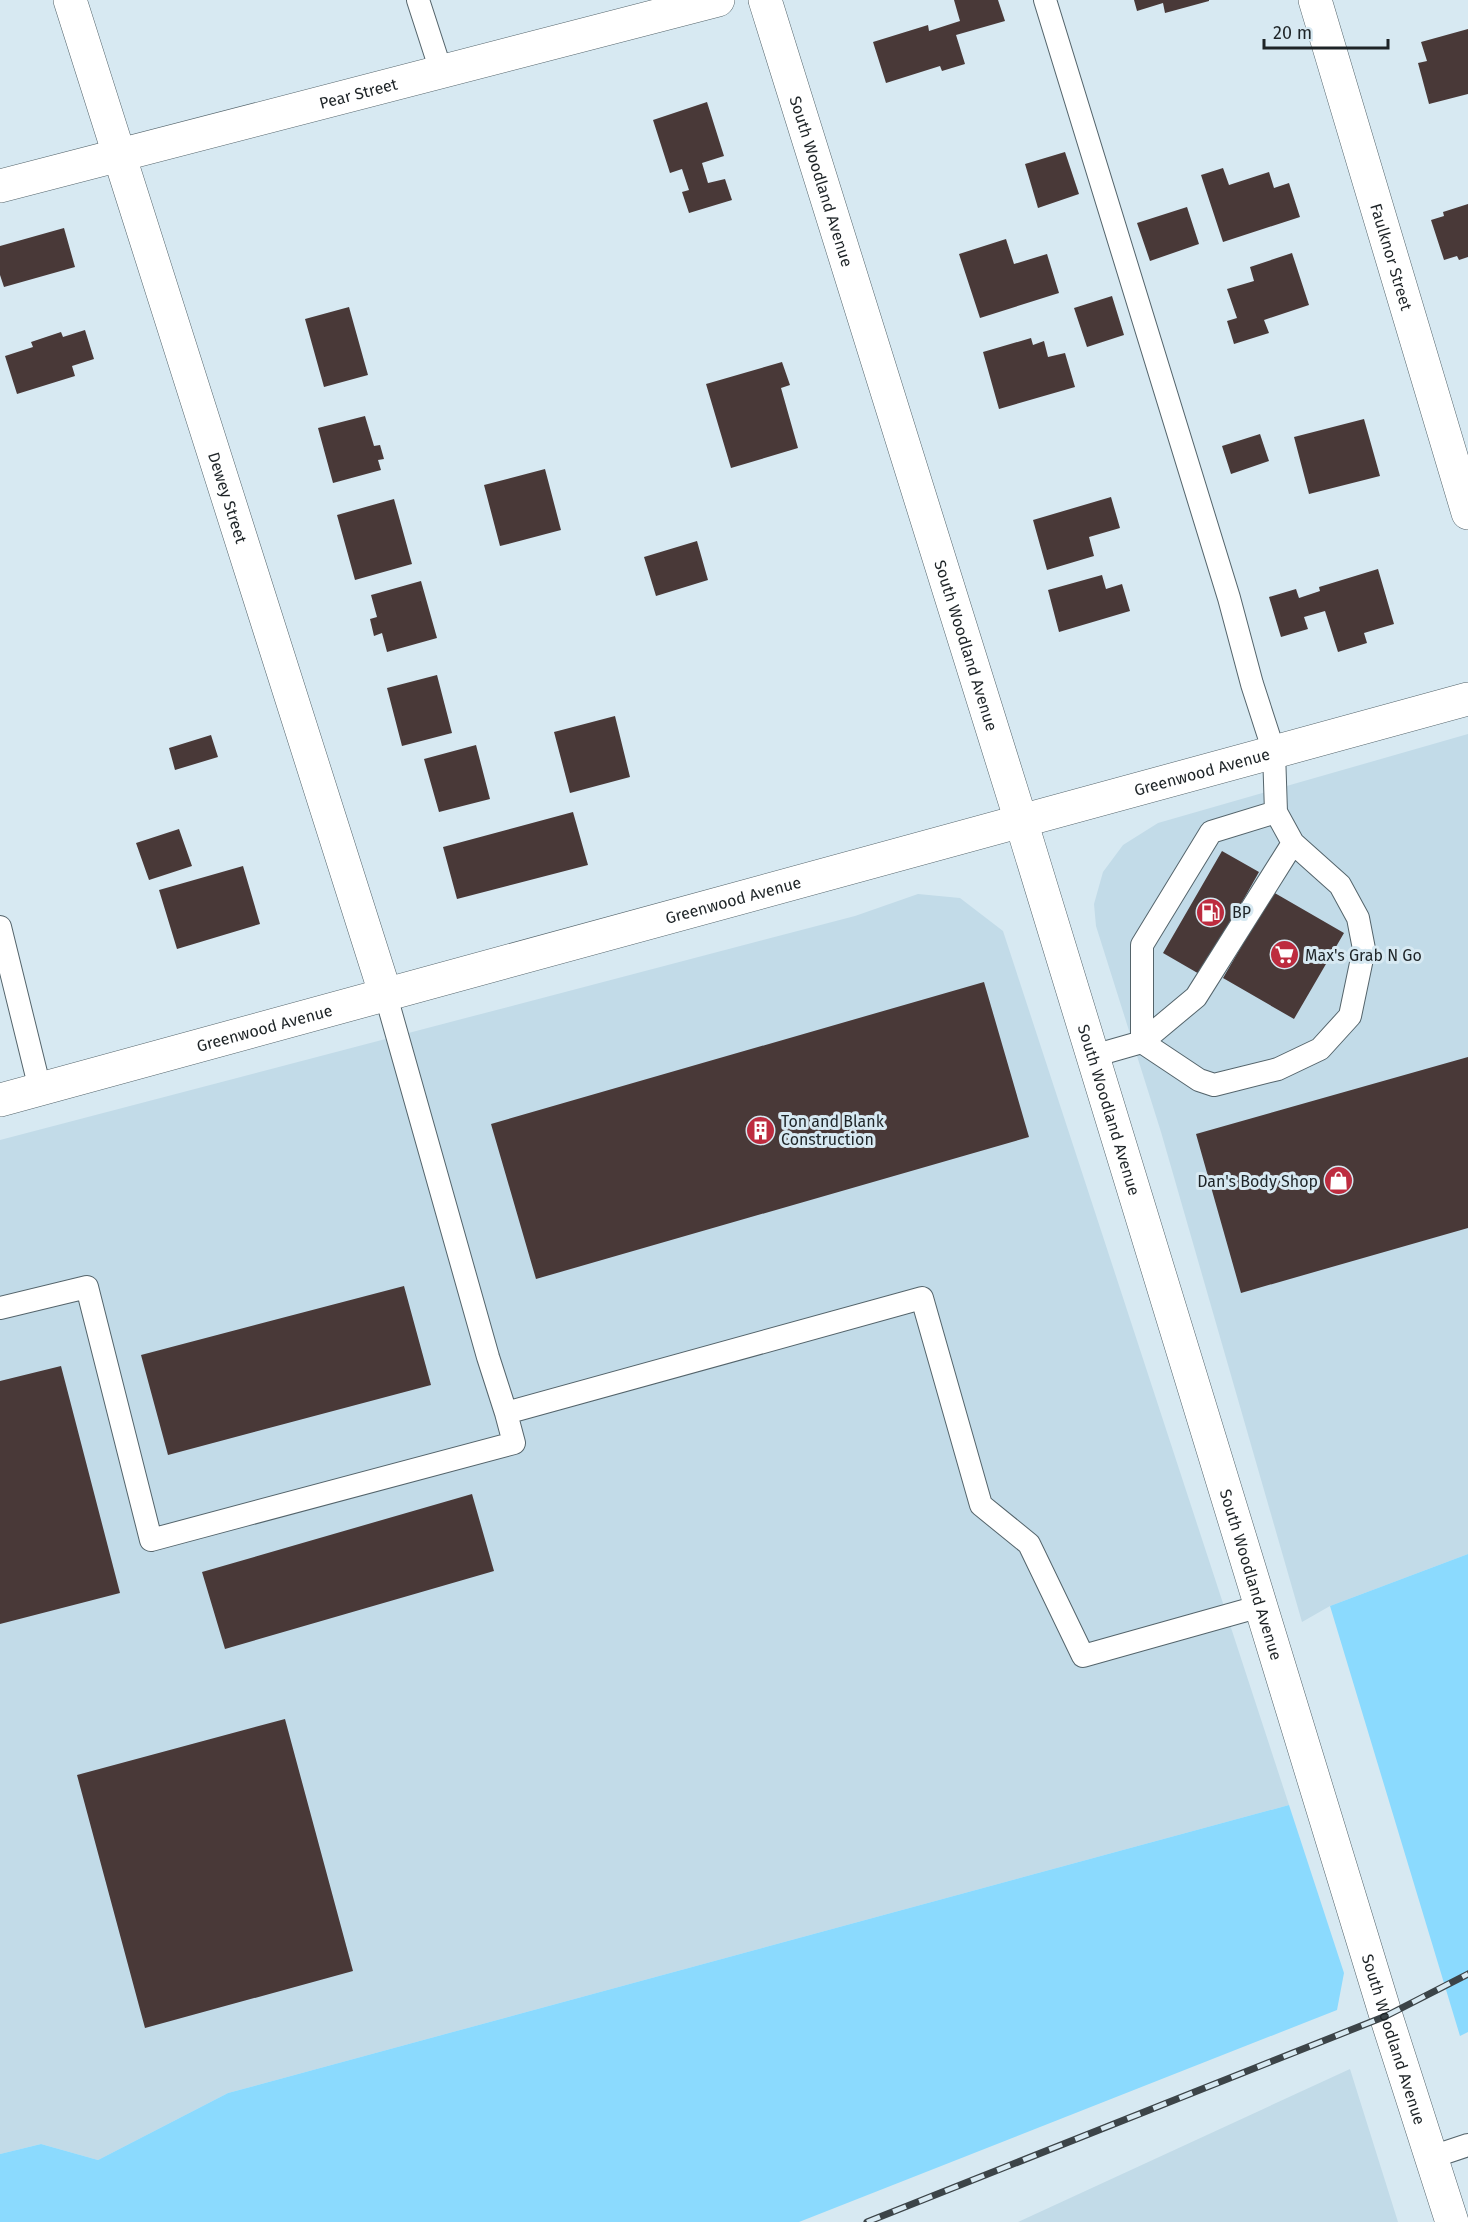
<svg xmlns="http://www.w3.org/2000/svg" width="1468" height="2222" viewBox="0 0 1468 2222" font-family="'Fira Sans',sans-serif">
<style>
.built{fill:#c2dbe8}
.green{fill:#8bdafe}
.building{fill:#493938}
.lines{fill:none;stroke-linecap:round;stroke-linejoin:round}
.service-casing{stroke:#54646b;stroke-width:24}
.minor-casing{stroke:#54646b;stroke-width:34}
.tertiary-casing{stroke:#54646b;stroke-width:34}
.service{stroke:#fff;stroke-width:22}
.minor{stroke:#fff;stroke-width:33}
.tertiary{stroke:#fff;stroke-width:33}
.rail-casing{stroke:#3c4448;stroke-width:7}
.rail{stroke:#d7e9f2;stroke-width:4.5;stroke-dasharray:14;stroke-linecap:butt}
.labels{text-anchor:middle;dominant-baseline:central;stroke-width:6;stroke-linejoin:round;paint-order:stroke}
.street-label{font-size:16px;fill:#1e2427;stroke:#d7e9f2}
.poi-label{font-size:16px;fill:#1e2427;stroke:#d7e9f2;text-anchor:start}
</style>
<rect width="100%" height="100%" fill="#d7e9f2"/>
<path class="built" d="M 1468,734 L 1468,1554 L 1330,1606 L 1302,1622 L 1161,1132 L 1096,926 L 1094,904 L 1103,872 L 1123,845 L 1158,823 Z
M 918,894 L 960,898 L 1003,931 L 1289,1805 L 228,2093 L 98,2160 L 41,2144 L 0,2154 L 0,1140 L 855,916 Z
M 1350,2069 L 1398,2222 L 1018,2222 Z"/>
<path class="green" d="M 1468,1554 L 1468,2032 L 1460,2036 L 1330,1606 Z
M 1289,1805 L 1344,1973 L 1337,2010 L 799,2222 L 0,2222 L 0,2154 L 41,2144 L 98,2160 L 228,2093 Z"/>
<path class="building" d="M 954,0 L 998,0 L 1005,21 L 956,35 L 965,64 L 942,71 L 940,66 L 886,83 L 873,42 L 928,25 L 929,31 L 960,21 Z
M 1134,0 L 1209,0 L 1209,1 L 1165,13 L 1163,3 L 1137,11 Z
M 1468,29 L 1468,94 L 1429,104 L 1418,63 L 1427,61 L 1421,42 Z
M 707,102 L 724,156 L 702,163 L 708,183 L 725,179 L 732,200 L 689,213 L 682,192 L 689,190 L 682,169 L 670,173 L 653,120 Z
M 1065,152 L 1079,194 L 1038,208 L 1025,164 Z
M 1223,168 L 1229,185 L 1269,172 L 1274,188 L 1289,183 L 1300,217 L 1223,242 L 1201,175 Z
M 1468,204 L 1468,257 L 1459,260 L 1457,256 L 1444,260 L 1431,220 L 1444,216 L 1443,212 Z
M 1187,207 L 1199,244 L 1150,261 L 1137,223 Z
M 64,228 L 75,267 L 4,287 L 0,275 L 0,246 Z
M 1006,239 L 1014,264 L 1047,254 L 1059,293 L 980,318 L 959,254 Z
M 1292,253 L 1309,305 L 1264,320 L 1269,333 L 1234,344 L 1227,321 L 1237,318 L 1227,289 L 1254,281 L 1250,267 Z
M 1112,296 L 1124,335 L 1087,347 L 1074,308 Z
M 349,307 L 368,375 L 324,387 L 305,319 Z
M 85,330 L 94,359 L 72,366 L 75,376 L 17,394 L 5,356 L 33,347 L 31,342 L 61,332 L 63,337 Z
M 1031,338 L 1033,345 L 1044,341 L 1048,357 L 1065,353 L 1075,387 L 999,409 L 983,352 Z
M 782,362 L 790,385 L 781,388 L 798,448 L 731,468 L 706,384 Z
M 365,416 L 374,446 L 380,445 L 384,459 L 378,460 L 381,470 L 333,483 L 318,428 Z
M 1364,419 L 1380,476 L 1309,494 L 1294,437 Z
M 1260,434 L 1269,461 L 1231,474 L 1222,446 Z
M 545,469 L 561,530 L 500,546 L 484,485 Z
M 1111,497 L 1120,528 L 1089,537 L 1094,556 L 1047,570 L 1033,520 Z
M 394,499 L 412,564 L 355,580 L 337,515 Z
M 697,541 L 708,580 L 656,596 L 644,557 Z
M 1378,569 L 1394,624 L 1364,633 L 1367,643 L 1338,652 L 1325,611 L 1304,617 L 1308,629 L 1281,637 L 1269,597 L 1296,589 L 1299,598 L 1320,591 L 1319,587 Z
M 1102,575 L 1106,589 L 1122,584 L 1130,611 L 1059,632 L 1048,590 Z
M 421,581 L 437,638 L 387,652 L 382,633 L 374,636 L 370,619 L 377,617 L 371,595 Z
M 437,675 L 452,733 L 402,746 L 387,688 Z
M 615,716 L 630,777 L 570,793 L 554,732 Z
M 211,735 L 218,757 L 175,770 L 169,748 Z
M 476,745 L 490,799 L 439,812 L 424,759 Z
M 573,812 L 588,865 L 457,899 L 443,847 Z
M 179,829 L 192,866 L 149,880 L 136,843 Z
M 1222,851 L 1259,872 L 1201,975 L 1163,953 Z
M 243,866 L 260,924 L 177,949 L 159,890 Z
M 1273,892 L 1344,933 L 1294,1019 L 1223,978 Z
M 984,982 L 1029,1137 L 536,1279 L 491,1124 Z
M 1468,1057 L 1468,1228 L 1241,1293 L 1196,1134 Z
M 404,1286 L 431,1385 L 168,1455 L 141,1355 Z
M 61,1366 L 120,1593 L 0,1624 L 0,1381 Z
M 472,1494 L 494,1571 L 225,1649 L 202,1572 Z
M 285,1719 L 353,1971 L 145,2028 L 77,1775 Z"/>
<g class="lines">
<defs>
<path id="service" d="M 418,0 L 441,71
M 1045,0 L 1229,598 L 1252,684 L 1274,752 L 1276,812 L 1293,843 L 1196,997 L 1142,1042 L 1093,1056
M 1276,812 L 1211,832 L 1142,945 L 1142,1042 L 1199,1080 L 1214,1085 L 1278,1069 L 1320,1049 L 1350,1016 L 1364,949 L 1358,918 L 1340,885 L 1293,843
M 0,927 L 40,1089
M 386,996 L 488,1357 L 506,1413 L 922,1298 L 981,1505 L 1029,1544 L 1083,1656 L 1261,1606
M 0,1308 L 87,1287 L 151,1540 L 514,1443 L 506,1413
M 1432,2157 L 1468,2145"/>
<g id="minor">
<path id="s1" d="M 70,0 L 386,996"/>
<path id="s2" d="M 1315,0 L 1468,513"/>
<path id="s3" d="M 0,186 L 718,0"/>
</g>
<g id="tertiary">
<path id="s4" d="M 765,0 L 1021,821 L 1386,2016 L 1452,2222"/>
<path id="s5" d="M 0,1100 L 1468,699"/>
</g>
</defs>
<use href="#service" class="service-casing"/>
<use href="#minor" class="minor-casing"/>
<use href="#tertiary" class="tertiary-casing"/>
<use href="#service" class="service"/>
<use href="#minor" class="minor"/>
<use href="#tertiary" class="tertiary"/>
<defs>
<path id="rail" d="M 867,2222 L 1386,2016 L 1468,1974"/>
</defs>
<use href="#rail" class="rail-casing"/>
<use href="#rail" class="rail"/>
</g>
<defs>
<symbol id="fuel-disc" viewBox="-11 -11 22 22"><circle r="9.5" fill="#bd2c3f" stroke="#d7e9f2"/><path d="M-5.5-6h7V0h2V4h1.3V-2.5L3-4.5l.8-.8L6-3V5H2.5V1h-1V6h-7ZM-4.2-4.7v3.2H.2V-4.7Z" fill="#fff"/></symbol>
<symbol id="supermarket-disc" viewBox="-11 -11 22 22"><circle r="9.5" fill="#bd2c3f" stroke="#d7e9f2"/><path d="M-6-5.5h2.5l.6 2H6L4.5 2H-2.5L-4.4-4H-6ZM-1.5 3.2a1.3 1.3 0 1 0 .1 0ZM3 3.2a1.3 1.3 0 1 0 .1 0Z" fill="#fff"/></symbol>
<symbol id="building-disc" viewBox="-11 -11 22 22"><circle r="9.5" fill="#bd2c3f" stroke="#d7e9f2"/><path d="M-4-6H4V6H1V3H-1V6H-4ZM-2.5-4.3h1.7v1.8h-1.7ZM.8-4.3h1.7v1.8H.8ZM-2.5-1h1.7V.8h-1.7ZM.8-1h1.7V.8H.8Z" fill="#fff"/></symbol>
<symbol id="shop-disc" viewBox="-11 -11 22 22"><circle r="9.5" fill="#bd2c3f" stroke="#d7e9f2"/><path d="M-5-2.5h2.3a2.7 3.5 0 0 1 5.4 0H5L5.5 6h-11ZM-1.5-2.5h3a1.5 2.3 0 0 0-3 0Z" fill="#fff"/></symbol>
</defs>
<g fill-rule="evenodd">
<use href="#fuel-disc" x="1194" y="896" width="33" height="33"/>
<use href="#supermarket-disc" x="1268" y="938" width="33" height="33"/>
<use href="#building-disc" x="744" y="1114" width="33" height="33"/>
<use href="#shop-disc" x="1322" y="1164" width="33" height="33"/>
</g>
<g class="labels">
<g class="street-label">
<text stroke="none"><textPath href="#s3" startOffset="370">Pear Street</textPath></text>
<text stroke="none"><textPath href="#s4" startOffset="190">South Woodland Avenue</textPath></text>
<text stroke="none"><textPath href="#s2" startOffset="268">Faulknor Street</textPath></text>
<text stroke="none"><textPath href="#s1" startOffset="522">Dewey Street</textPath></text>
<text stroke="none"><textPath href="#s4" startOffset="676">South Woodland Avenue</textPath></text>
<text stroke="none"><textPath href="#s5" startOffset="1246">Greenwood Avenue</textPath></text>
<text stroke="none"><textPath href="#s5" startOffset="760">Greenwood Avenue</textPath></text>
<text stroke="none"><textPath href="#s5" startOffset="274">Greenwood Avenue</textPath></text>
<text stroke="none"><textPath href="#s4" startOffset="1162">South Woodland Avenue</textPath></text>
<text stroke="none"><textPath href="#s4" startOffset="1648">South Woodland Avenue</textPath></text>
<text stroke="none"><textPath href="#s4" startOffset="2134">South Woodland Avenue</textPath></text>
</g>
<g class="poi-label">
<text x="1232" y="912">BP</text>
<text x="1305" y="955">Max's Grab N Go</text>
<text x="781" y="1121">Ton and Blank<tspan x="781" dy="18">Construction</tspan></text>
<text x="1318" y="1181" text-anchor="end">Dan's Body Shop</text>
</g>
</g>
<path d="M1264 39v9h124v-9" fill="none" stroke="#1e2427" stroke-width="3"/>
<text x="1273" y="39" font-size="18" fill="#1e2427" stroke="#d7e9f2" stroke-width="4.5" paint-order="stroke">20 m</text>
</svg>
